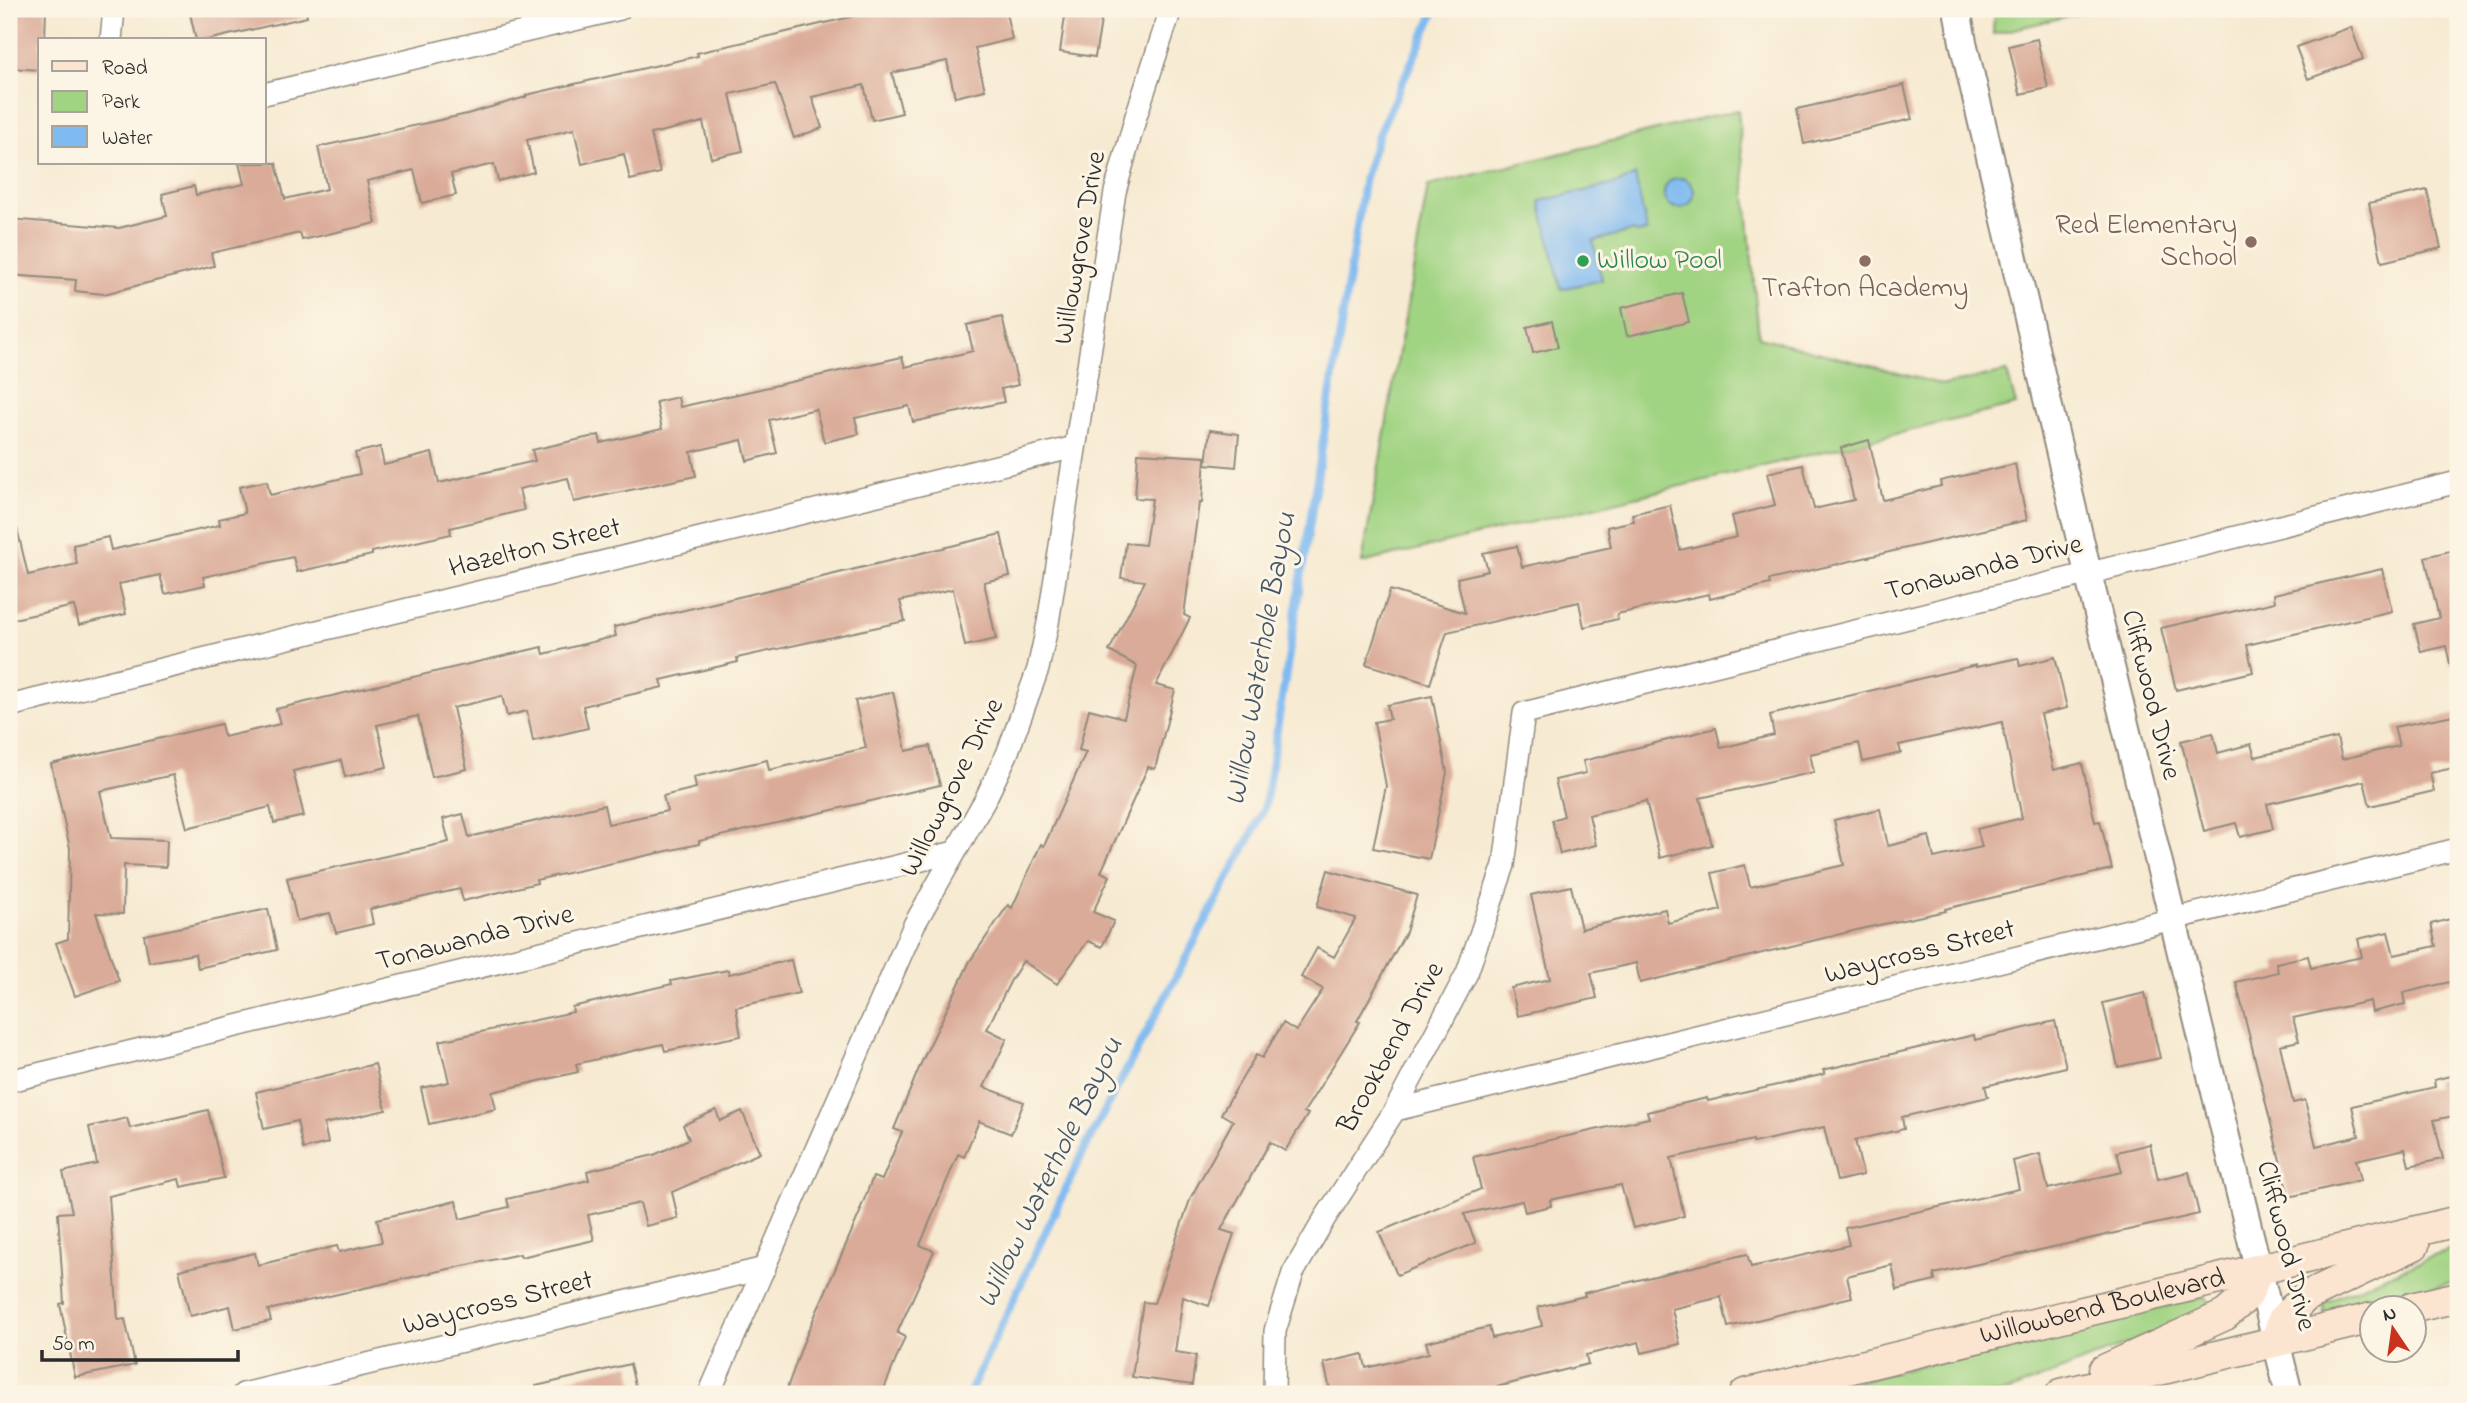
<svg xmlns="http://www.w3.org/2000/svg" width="2467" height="1403" viewBox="0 0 2467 1403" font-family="'Indie Flower',sans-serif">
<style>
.green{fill:#a0d382;stroke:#667f56;stroke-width:2}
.water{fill:#7fbaf1;stroke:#55728e;stroke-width:2}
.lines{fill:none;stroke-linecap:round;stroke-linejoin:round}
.stream{stroke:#7fbaf1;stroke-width:8}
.building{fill:#daab98}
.minor-casing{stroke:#918a7e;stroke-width:24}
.tertiary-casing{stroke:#918a7e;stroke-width:30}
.secondary-casing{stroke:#918a7e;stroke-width:33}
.minor{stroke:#fff;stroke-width:21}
.tertiary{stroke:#fff;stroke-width:26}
.secondary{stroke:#fce5d0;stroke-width:30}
.education-dot{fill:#8d6e63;stroke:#fcf5e5;stroke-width:2.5}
.leisure-dot{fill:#2e9e5b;stroke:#fcf5e5;stroke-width:2.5}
.labels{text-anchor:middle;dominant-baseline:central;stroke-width:6;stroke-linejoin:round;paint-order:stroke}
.education-label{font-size:28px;fill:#785e54;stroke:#fcf5e5;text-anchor:end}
.street-label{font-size:28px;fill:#2b2b2b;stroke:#fcf5e5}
.leisure-label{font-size:28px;fill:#27864d;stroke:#fcf5e5;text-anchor:start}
.water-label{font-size:30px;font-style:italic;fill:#445666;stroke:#fcf5e5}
</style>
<rect width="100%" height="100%" fill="#fcf5e5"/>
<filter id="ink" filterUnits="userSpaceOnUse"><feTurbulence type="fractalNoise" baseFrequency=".0143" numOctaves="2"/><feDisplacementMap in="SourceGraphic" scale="14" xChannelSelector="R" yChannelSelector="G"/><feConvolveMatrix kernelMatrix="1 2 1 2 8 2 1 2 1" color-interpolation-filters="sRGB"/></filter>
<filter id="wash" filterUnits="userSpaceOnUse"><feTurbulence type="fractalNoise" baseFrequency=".00686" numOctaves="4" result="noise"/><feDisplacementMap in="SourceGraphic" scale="28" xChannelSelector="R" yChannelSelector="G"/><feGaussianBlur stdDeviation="1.57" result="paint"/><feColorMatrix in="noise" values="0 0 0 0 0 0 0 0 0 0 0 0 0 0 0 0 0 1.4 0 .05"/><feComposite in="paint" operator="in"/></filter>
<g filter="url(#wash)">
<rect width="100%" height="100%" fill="#f7ead2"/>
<path class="green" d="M 1994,9 L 2099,9 L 1993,34 Z
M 1738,110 L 1759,337 L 1944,385 L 2007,372 L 2016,405 L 1362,563 L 1428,186 Z
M 2458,1246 L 2458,1281 L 2324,1314 L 2324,1302 Z
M 2204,1297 L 2214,1309 L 2010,1391 L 1996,1394 L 1825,1394 L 1830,1390 L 1870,1378 Z"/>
<path class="water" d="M 1635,175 L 1647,231 L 1638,233 L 1632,231 L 1593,241 L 1602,280 L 1561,289 L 1540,201 L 1619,183 Z
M1664 193a15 15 0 1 1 30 0a15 15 0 1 1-30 0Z"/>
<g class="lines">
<path class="stream" d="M 969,1394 L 1085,1148 L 1255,828 L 1265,805 L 1365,176 L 1378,135 L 1436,9"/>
</g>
<g id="blocks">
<path class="building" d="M 9,9 L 46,9 L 45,40 L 40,40 L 40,70 L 9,68 Z
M 189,9 L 306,9 L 307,17 L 207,40 L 196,40 Z
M 874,9 L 1005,9 L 1012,39 L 975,48 L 985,90 L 955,97 L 947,61 L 892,73 L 902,113 L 872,120 L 864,85 L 812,97 L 822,128 L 794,138 L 775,84 L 730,94 L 743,151 L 711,158 L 703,122 L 651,134 L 660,173 L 630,180 L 624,154 L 582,164 L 574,129 L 527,140 L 534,172 L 498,181 L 494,164 L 451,174 L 456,195 L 422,203 L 414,170 L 367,181 L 376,223 L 302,240 L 300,233 L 211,253 L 214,266 L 104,294 L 75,291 L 76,280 L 9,275 L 9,219 L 119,228 L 167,216 L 162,194 L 194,186 L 196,195 L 244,184 L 239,163 L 276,163 L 285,199 L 327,189 L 318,147 L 467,114 L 526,97 L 526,95 L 698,56 L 697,53 L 859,15 L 858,12 Z
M 1066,9 L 1103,9 L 1095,57 L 1060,52 Z
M 2351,27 L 2363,59 L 2308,79 L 2296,47 Z
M 2037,39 L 2048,88 L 2020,94 L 2009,46 Z
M 1904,85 L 1912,119 L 1804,144 L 1797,109 Z
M 2427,190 L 2441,248 L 2382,262 L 2369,203 Z
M 1682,293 L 1689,322 L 1627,336 L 1621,308 Z
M 1002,317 L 1018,385 L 1001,389 L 1004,402 L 913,422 L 909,406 L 855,418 L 859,434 L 824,442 L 816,409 L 769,420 L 777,453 L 747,461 L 742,440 L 691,452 L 696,476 L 574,502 L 568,478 L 519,489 L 524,510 L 450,528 L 451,534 L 372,552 L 372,555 L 297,572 L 293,557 L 203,577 L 205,585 L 165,594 L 160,575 L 119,584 L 126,614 L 79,625 L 74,606 L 9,620 L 9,529 L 17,528 L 28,575 L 77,564 L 73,545 L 108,537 L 111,550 L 220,525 L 219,519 L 245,513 L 239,487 L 267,481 L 270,495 L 360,474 L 355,453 L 380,447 L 384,465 L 432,453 L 439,483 L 535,461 L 532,450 L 599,435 L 601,443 L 662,429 L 656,402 L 678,397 L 680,407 L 902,357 L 905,367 L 973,351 L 967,325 Z
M 1552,321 L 1558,347 L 1533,353 L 1527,327 Z
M 1210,430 L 1239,434 L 1236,467 L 1206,464 Z
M 1869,440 L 1883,500 L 1941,486 L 1940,481 L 2015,464 L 2027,520 L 1769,580 L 1770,584 L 1710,599 L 1709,594 L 1617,614 L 1618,619 L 1584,627 L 1579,602 L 1447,632 L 1430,684 L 1366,664 L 1390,590 L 1465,613 L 1457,578 L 1488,571 L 1483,553 L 1517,546 L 1522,567 L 1611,547 L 1607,527 L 1634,521 L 1632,514 L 1670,505 L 1680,550 L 1737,537 L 1732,516 L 1775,505 L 1767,473 L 1803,465 L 1814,509 L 1854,500 L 1841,448 Z
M 1138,453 L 1205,457 L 1202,503 L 1199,503 L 1184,615 L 1190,618 L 1156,685 L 1175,690 L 1155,769 L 1148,767 L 1101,872 L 1110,876 L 1093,912 L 1114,921 L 1102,947 L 1088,941 L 1057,984 L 1023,961 L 1010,982 L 987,1029 L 1007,1039 L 984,1087 L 1024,1102 L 1011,1134 L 979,1121 L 964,1157 L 958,1154 L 920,1245 L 934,1251 L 897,1333 L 905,1337 L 882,1394 L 785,1394 L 803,1343 L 861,1210 L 860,1210 L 873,1177 L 882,1180 L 902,1132 L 894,1129 L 922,1061 L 970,961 L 1008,905 L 1012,908 L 1041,844 L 1044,846 L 1086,752 L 1079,750 L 1089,709 L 1124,718 L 1137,666 L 1109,651 L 1145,581 L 1121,578 L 1126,543 L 1145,545 L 1152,499 L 1135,498 Z
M 1001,534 L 1010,576 L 984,582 L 996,639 L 965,646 L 953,589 L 900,601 L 905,621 L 737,658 L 738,662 L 661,680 L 663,687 L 583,706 L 588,728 L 533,741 L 527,711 L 507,716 L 502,696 L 453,708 L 467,769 L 432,777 L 418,716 L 377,725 L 387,767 L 345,777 L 341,760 L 293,771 L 304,816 L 274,823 L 270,807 L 187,828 L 173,775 L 100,791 L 111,838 L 167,840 L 166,867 L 124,865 L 123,914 L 96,913 L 119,981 L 75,996 L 56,943 L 68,939 L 70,848 L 51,764 L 221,724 L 224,737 L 280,724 L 276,709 L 542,647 L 544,654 L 616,636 L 614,627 Z
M 2458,549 L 2458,663 L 2450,664 L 2446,646 L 2421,652 L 2414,624 L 2439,618 L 2425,557 Z
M 2382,569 L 2392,611 L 2247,645 L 2253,672 L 2176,690 L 2161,628 L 2275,602 L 2274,594 Z
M 2055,657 L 2067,708 L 2041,714 L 2054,770 L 2082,763 L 2095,822 L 2100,821 L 2112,869 L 1945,909 L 1946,911 L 1865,928 L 1640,983 L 1636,963 L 1591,973 L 1597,998 L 1518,1016 L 1511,988 L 1550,979 L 1531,895 L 1571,886 L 1581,929 L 1665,909 L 1668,923 L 1721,910 L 1712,873 L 1745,865 L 1750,887 L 1844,865 L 1834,820 L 1880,809 L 1888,846 L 1929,836 L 1934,858 L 1982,847 L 1977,829 L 2022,818 L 2002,722 L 1899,745 L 1901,753 L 1863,762 L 1859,743 L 1810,754 L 1814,772 L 1700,798 L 1712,845 L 1660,858 L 1646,801 L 1589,815 L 1596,845 L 1560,854 L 1552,820 L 1564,816 L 1555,780 L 1586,773 L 1583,761 L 1716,728 L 1721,748 L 1774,735 L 1770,715 L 1976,665 L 1976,667 L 2018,658 L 2020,666 Z
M 893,692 L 906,751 L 930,746 L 940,785 L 699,841 L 699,844 L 536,880 L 537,883 L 463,901 L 460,889 L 370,909 L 373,924 L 336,933 L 330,913 L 297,921 L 287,878 L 449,842 L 443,819 L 463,814 L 469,837 L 604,805 L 608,824 L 667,811 L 663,796 L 696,788 L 694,777 L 767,760 L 769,770 L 866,748 L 855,701 Z
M 1432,696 L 1447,772 L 1429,859 L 1373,848 L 1386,786 L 1374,722 L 1390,719 L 1387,705 Z
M 2458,714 L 2458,767 L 2430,773 L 2434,791 L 2370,806 L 2364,781 L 2267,804 L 2273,829 L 2240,837 L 2236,823 L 2204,831 L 2181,741 L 2213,733 L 2218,753 L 2251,744 L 2255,757 L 2337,738 L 2342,759 L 2399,746 L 2394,727 Z
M 1328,870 L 1417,895 L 1406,932 L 1357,1021 L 1360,1022 L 1304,1112 L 1308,1114 L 1285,1151 L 1270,1142 L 1221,1230 L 1234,1234 L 1209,1306 L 1183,1297 L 1175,1352 L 1196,1355 L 1192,1385 L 1132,1377 L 1143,1302 L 1154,1303 L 1191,1197 L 1233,1121 L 1221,1114 L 1256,1055 L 1262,1058 L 1283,1023 L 1296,1031 L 1323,989 L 1301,977 L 1317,948 L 1334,957 L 1356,918 L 1317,907 Z
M 268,909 L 277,950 L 198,968 L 195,954 L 149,962 L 144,935 Z
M 2458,917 L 2458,980 L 2403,993 L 2405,1004 L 2372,1012 L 2370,1001 L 2293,1018 L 2299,1041 L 2280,1045 L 2293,1103 L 2305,1100 L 2316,1146 L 2359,1136 L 2352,1106 L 2435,1087 L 2434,1080 L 2458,1074 L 2458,1115 L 2434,1120 L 2443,1159 L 2409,1166 L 2405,1149 L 2356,1160 L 2361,1180 L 2289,1197 L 2236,982 L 2278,972 L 2276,963 L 2308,956 L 2311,968 L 2362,957 L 2358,939 L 2388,932 L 2394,955 L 2436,946 L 2431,924 Z
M 791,960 L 799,993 L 736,1007 L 741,1036 L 665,1051 L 663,1044 L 576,1064 L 578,1072 L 492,1092 L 496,1109 L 429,1124 L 421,1088 L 449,1082 L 439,1041 L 573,1012 L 572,1007 L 672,984 L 671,981 L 728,970 L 729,974 Z
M 2145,993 L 2160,1058 L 2118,1067 L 2103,1003 Z
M 2055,1021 L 2066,1067 L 1985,1086 L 1988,1097 L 1902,1117 L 1904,1129 L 1855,1140 L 1863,1175 L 1837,1181 L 1824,1127 L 1753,1143 L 1753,1140 L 1671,1158 L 1684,1216 L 1633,1228 L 1621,1185 L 1550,1200 L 1551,1206 L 1525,1212 L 1522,1201 L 1464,1214 L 1476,1243 L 1397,1275 L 1379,1232 L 1481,1189 L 1473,1157 L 1649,1118 L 1647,1112 L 1707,1098 L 1708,1101 L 1825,1074 L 1823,1070 L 1974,1035 L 1975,1040 Z
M 375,1064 L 386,1110 L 324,1124 L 328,1143 L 303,1149 L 297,1121 L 264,1129 L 256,1092 Z
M 208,1110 L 224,1178 L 181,1187 L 179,1179 L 109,1196 L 118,1320 L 125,1319 L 135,1365 L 75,1377 L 60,1304 L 64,1303 L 58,1213 L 72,1212 L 63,1172 L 97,1164 L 89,1127 L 127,1118 L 130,1128 Z
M 716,1110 L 720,1121 L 742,1111 L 760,1153 L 672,1192 L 678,1218 L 646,1226 L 640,1203 L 588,1215 L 594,1240 L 521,1257 L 520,1254 L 439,1271 L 268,1310 L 271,1321 L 235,1329 L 230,1306 L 190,1316 L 179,1270 L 255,1253 L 258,1265 L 337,1246 L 339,1252 L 382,1242 L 377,1219 L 456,1201 L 460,1219 L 509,1207 L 507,1199 L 589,1180 L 587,1171 L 654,1155 L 689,1139 L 683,1125 Z
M 2150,1144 L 2158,1179 L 2189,1172 L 2199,1214 L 1934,1274 L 1935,1281 L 1897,1290 L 1892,1265 L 1847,1276 L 1852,1297 L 1728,1327 L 1721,1297 L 1672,1309 L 1680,1344 L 1642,1353 L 1639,1342 L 1586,1355 L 1588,1364 L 1469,1394 L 1331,1394 L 1324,1363 L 1363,1354 L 1366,1368 L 1429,1353 L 1426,1342 L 1489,1327 L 1492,1338 L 1542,1326 L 1538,1307 L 1585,1296 L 1584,1293 L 1747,1254 L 1751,1267 L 1849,1245 L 1845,1228 L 2019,1189 L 2013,1161 L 2040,1154 L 2048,1189 L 2122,1172 L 2117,1152 Z
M 630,1364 L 637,1394 L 537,1394 L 536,1386 Z"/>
</g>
</g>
<g filter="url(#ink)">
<use href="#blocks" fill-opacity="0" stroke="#918a7e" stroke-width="2"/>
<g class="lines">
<defs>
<path id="minor" d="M 111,40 L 114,9
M 264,94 L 620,9
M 9,706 L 1075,447
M 9,1081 L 955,852
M 1395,1110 L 2458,849
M 243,1394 L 765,1268
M 709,1394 L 914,925 L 985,800 L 1007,754 L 1038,669 L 1048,623 L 1115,192 L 1136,116 L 1171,9
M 1274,1394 L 1275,1331 L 1293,1273 L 1325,1218 L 1395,1110 L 1467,973 L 1504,865 L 1524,713 L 2458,482"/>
<path id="tertiary" d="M 1957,9 L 1963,42 L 2088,573 L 2289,1394"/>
<g id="secondary">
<path d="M 2411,1308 L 2458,1297"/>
<path d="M 2276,1341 L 2283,1319 L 2305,1297 L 2414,1245"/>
<path d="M 2104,1370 L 2225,1315 L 2247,1296 L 2258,1270"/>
<path id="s1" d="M 1745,1394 L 2458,1221"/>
<path d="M 2061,1394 L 2372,1318"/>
</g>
</defs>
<use href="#minor" class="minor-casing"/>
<use href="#tertiary" class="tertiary-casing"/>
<use href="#secondary" class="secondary-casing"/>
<use href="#minor" class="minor"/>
<use href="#tertiary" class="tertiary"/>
<use href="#secondary" class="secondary"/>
</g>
</g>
<g class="education-dot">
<circle cx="2251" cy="242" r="7"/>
<circle cx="1865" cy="261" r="7"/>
</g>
<circle class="leisure-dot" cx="1583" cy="261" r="7"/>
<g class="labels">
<g class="education-label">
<text x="2237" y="226">Red Elementary<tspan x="2237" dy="32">School</tspan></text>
<text x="1865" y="289" text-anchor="middle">Trafton Academy</text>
</g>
<g class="street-label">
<text transform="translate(1081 248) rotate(-80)">Willowgrove Drive</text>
<text transform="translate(535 549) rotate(-14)">Hazelton Street</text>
<text transform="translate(1984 569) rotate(-14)">Tonawanda Drive</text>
<text transform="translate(2150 695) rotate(76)">Cliffwood Drive</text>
<text transform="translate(953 788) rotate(-63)">Willowgrove Drive</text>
<text transform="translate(475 939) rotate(-14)">Tonawanda Drive</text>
<text transform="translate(1920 953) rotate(-14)">Waycross Street</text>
<text transform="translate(1392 1048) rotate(-61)">Brookbend Drive</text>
<text transform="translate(2285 1246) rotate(76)">Cliffwood Drive</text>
<text transform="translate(498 1304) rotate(-14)">Waycross Street</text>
<text stroke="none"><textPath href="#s1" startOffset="368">Willowbend Boulevard</textPath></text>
</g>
<g class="leisure-label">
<text x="1597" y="261">Willow Pool</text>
</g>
<g class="water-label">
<text transform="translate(1262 659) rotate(-80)">Willow Waterhole Bayou</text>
<text transform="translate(1051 1173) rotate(-64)">Willow Waterhole Bayou</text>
</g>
</g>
<rect width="2467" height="1403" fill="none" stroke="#fcf5e5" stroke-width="35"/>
<rect x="38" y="38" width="228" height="126" fill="#fcf5e5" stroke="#a8a49b" stroke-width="2"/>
<rect x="52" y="61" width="35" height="10" fill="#fce5d0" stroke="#a8a49b" stroke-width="2"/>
<text x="102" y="74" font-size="21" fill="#2b2b2b">Road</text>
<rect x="52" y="91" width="35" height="21" fill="#a0d382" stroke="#a8a49b" stroke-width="2"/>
<text x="102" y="108" font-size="21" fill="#2b2b2b">Park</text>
<rect x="52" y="126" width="35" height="21" fill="#7fbaf1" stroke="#a8a49b" stroke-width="2"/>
<text x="102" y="144" font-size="21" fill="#2b2b2b">Water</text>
<g transform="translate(2393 1329) rotate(347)"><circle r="33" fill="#fcf5e5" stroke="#a8a49b" stroke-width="2"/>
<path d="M0-5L12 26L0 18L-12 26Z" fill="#c8321e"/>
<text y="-10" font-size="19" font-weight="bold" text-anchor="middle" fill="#2b2b2b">N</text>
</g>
<path d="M42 1350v10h196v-10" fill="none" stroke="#2b2b2b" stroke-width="3.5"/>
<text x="52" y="1350" font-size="21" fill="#2b2b2b" stroke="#fcf5e5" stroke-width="5" paint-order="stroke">50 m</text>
</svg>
